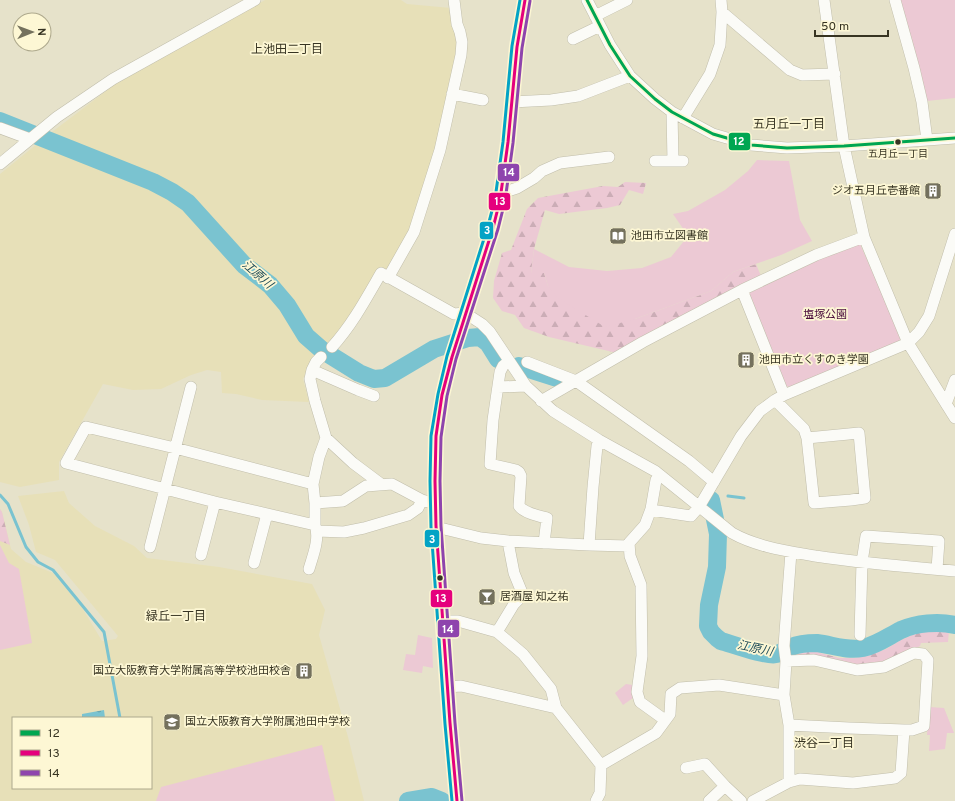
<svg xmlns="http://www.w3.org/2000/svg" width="955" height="801" viewBox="0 0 955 801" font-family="Overpass,'Noto Sans JP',sans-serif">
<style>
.built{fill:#e7e0b8;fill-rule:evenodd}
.forest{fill:url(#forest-firs)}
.green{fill:#ecc9d4}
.water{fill:url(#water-ripples)}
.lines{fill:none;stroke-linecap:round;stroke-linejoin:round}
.stream{stroke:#7ac3d0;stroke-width:3}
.river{stroke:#7ac3d0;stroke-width:18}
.minor-casing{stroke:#c1beab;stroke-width:12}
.minor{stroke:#fbfbf7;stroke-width:11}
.bus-1-casing{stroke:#fdf7d4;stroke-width:6}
.bus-2-casing{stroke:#fdf7d4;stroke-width:6}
.bus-3-casing{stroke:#fdf7d4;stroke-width:6}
.bus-4-casing{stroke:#fdf7d4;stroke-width:6}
.bus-1{stroke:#00a651;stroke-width:3}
.bus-2{stroke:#e5007d;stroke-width:3}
.bus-3{stroke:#8e44ad;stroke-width:3}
.bus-4{stroke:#03a3c5;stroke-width:3}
.bus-dot{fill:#373422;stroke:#fdf7d4;stroke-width:1.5}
.labels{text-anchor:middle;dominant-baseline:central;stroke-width:3.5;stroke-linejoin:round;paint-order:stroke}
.bus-label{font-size:10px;fill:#373422;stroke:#fdf7d4}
.poi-label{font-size:11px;fill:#373422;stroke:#fdf7d4;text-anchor:start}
.park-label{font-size:11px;fill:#4a0c3c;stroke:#fdf7d4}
.neighbourhood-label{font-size:12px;fill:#373422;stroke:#fdf7d4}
.water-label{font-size:12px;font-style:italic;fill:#1e4b58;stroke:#fdf7d4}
.line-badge{stroke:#fdf7d4;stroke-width:1.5}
.badge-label{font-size:11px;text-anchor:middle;font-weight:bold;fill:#fff}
</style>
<defs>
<pattern id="forest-firs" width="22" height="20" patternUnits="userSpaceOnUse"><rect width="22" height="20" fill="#ecc9d4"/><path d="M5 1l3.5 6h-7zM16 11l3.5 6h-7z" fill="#cbadb6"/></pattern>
<pattern id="water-ripples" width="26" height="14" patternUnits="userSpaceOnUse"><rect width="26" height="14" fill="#7ac3d0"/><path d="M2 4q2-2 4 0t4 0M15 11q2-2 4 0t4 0" fill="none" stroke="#659fa8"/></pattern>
</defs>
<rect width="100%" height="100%" fill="#e6e2ca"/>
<path class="built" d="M 265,0 L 401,0 L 407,4 L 451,8 L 457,34 L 457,54 L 438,150 L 411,231 L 389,272 L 381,268 L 354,311 L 329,345 L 316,350 L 303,379 L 309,402 L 262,400 L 236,394 L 222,393 L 221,372 L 207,370 L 191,375 L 161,389 L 133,390 L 103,384 L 59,462 L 59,480 L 20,487 L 0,482 L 0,174 L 48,135 L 114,85 L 240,15 Z
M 64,491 L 69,503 L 95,526 L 134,546 L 147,558 L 219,567 L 312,584 L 325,610 L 319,635 L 348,737 L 364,801 L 0,801 L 0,509 L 2,512 L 11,549 L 26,562 L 53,573 L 81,606 L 102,641 L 116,639 L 118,636 L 55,560 L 36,552 L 29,525 L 18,496 ZM 13,718 L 151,718 L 151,788 L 13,788 Z"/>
<path class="forest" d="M 625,182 L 646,183 L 643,194 L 629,190 L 620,205 L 607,208 L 559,214 L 545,210 L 534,249 L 531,273 L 544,273 L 548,286 L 635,319 L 711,291 L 733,272 L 756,264 L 761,276 L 617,353 L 549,337 L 524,328 L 515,315 L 502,311 L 493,298 L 494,281 L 502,253 L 511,250 L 527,209 L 538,198 L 603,186 L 618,187 Z
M 0,509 L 2,512 L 10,545 L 0,541 Z
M 949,631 L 948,642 L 921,643 L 920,646 L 893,660 L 864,665 L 851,664 L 801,657 L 797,654 L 806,652 L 817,652 L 839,658 L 854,658 L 867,656 L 886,649 L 901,640 L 919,632 Z"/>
<path class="green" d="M 900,0 L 955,0 L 955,98 L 927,101 Z
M 757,160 L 789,161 L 800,220 L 812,241 L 781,255 L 733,272 L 711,291 L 635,319 L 605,327 L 558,298 L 548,286 L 544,273 L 531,273 L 534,249 L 569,267 L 607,271 L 642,268 L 671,257 L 684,241 L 684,230 L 673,214 L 688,211 L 725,190 L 748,171 Z
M 856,243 L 860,244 L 901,336 L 899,343 L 792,388 L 788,387 L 786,385 L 749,295 L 751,290 L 785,273 Z
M 0,545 L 9,563 L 19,569 L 32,643 L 0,650 Z
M 418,635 L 432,638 L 433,668 L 423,666 L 422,673 L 403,670 L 406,654 L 415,655 Z
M 626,684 L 633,685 L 633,698 L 623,705 L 615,693 Z
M 929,707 L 944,708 L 954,733 L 947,733 L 945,749 L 929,751 L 930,735 L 927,735 Z
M 322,745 L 335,801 L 156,801 L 161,787 Z"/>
<path class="water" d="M 104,710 L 105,718 L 82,718 L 82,714 Z"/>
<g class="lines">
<path class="stream" d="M 0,495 L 8,504 L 26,547 L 38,562 L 53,570 L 104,632 L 120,718
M 728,496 L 744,498"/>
<path class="river" d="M 0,121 L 153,182 L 172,192 L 188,203 L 244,265 L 270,285 L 287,305 L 306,336 L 322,350 L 359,373 L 374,379 L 385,378 L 434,349 L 468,338 L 480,337 L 488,343 L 498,359 L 500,359
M 519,366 L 563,380
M 711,500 L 718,534 L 717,567 L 709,605 L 708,626 L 711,632 L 717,638 L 721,641 C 732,644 767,657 777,654 C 782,653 786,649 791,647 C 798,644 809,643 817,643 C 833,645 846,651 863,648 C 877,645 889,636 901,630 C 916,623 939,621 955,625
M 408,801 L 432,797 L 442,801"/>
<defs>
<path id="minor" d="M 587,0 L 610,45 L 630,76 L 655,99 L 672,112 L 713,134 L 751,145 L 787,148 L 844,146 L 955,138
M 824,0 L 844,146 L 864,237 L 908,343 L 955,418
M 895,0 L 914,68 L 922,102 L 927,140
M 722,12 L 790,70 L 802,75 L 835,74
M 595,16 L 627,0
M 573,39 L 600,26
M 452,94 L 483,100
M 512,102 L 551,100 L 578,96 L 630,76
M 672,112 L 673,161
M 683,118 L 710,74 L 720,45 L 722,12 L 721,0
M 0,128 L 30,139
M 655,161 L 683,161
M 0,164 L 57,117 L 113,79 L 255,0
M 502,193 L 517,188 L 534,178 L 542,171 L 560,163 L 609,157
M 388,278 L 414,232 L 440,150 L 461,55 L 462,42 L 460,32 L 457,24 L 454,0
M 742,290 L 784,395
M 332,347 C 352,325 366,299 381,273 L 454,314 L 465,313 L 482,324 L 490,332 L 526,386 L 553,411 L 599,440 L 655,471 L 732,533 C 757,547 787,551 815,556 C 861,563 908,567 955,571
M 509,361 L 503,366 L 500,372 L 493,420 L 490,464 L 516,470 L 519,472 L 521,476 L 519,506 C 524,513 539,516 547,518 L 544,543
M 527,362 L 576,381 L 689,461 L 714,482
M 312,370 L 316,362 L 321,357
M 498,387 L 526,386
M 775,400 L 804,429 L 807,438 L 814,503 L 851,500 L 865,498 L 859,433 L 807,438
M 541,401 L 643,342 L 742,290 L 816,255 L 864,237
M 946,404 L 955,380
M 326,438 L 353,463 L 381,484
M 660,475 L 656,480 L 651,509 L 645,525 L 629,543 L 630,556 L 641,585 L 642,656 L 637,692 L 640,702 L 665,720
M 313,484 L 175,448 L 86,427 L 66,463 L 215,502 L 315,525 L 315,503 L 313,484 L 319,457 L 326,438 L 315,401 L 310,379 L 312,370 L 358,390 L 374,396
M 315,503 L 343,501 L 366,486 L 392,484 L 422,500 L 435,504
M 651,510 L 691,516 L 699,507 L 741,436 L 760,411 L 775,400 L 784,395 L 908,343 L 919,332 L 929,316 L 955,234
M 436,527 L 481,538 L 508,541 L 589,545 L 593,487 L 597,446 L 599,440
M 317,531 L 344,532 L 364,528 L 408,515 L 418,508 L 422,500
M 589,545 L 629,546
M 150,547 L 191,387
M 201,555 L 215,502
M 254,563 L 267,514
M 309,569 C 313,555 320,539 315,525
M 443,621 L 458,621 L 497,632 L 523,654 L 551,689 L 556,708
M 497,632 L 514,604 L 523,595 L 514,573 L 509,547 L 508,541
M 860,635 L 862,562 L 866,536 L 939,541 L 937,569
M 448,687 L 461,686 L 556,708 L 601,765 L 600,793 L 596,801
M 789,725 L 849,728 L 904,730
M 601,765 L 656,733 L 670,714 L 671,694 L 680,688 L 719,685 L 784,695
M 686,768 L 705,764 L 725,786 L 741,801
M 789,782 L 789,725 L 784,695 L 786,661 L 784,646 L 791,552
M 457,801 C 450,732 446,663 441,593 C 437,534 430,474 439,414 C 447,363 465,314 481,265 C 489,240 498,216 502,190 C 513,127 511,62 525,0
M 709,801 L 725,786
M 753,801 L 789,782 L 800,779 L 853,783 L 895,778 L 901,773 L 904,730 L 912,730 L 924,726 L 928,660 L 923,654 L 914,653 L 884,667 L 857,670 L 814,660 L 786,661"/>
</defs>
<use href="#minor" class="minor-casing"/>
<use href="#minor" class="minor"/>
<defs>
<path id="bus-1" d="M 587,0 L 610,45 L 630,76 L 655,99 L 672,112 L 713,134 L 751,145 L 787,148 L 844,146 L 955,138"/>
<path id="bus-2" d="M 457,801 L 450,723 L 436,526 L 435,481 L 436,436 L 442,395 L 452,357 L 493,228 L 500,200 L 508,142 L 517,47 L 525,0"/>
<path id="bus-3" d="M 462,801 L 455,723 L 441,526 L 440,481 L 441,437 L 447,396 L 456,359 L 498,229 L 505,201 L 513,143 L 522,48 L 530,1"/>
<path id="bus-4" d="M 452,801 L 445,724 L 431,527 L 430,481 L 431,436 L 438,394 L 447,356 L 488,226 L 495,199 L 503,142 L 512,46 L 520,0"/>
</defs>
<use href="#bus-1" class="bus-1-casing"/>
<use href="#bus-2" class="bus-2-casing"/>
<use href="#bus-3" class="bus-3-casing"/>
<use href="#bus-4" class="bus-4-casing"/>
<use href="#bus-1" class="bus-1"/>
<use href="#bus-2" class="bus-2"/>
<use href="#bus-3" class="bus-3"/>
<use href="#bus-4" class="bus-4"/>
</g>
<defs>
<symbol id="building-square" viewBox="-11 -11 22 22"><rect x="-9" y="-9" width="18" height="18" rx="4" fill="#74715d" stroke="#fdf7d4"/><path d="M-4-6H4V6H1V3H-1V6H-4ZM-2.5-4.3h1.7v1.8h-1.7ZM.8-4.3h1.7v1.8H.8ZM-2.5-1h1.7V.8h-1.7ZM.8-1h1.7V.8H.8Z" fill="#fff"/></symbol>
<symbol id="library-square" viewBox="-11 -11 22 22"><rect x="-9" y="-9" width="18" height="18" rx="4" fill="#74715d" stroke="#fdf7d4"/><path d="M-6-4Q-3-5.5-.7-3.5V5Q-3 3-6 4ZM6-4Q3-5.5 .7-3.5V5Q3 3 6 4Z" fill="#fff"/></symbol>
<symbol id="bar-square" viewBox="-11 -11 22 22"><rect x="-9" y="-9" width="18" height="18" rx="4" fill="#74715d" stroke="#fdf7d4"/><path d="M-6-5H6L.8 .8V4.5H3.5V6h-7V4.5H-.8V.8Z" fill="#fff"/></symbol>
<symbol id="school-square" viewBox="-11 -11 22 22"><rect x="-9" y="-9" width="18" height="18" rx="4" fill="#74715d" stroke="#fdf7d4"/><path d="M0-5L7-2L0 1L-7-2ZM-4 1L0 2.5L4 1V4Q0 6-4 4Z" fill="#fff"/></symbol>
</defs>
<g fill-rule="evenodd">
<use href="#building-square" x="923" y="181" width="20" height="20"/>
<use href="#library-square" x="608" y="226" width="20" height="20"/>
<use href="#building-square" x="736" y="350" width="20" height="20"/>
<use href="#bar-square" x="477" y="587" width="20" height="20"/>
<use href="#building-square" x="294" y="661" width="20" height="20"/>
<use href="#school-square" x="162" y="712" width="20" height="20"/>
</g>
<g class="bus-dot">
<circle cx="898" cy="142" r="3.5"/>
<circle cx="440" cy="578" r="3.5"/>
</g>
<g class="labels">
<g class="bus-label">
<text x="898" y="154">五月丘一丁目</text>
</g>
<g class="poi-label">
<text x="920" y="191" text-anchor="end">ジオ五月丘壱番館</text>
<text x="631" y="236">池田市立図書館</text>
<text x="759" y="360">池田市立くすのき学園</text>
<text x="500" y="597">居酒屋 知之祐</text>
<text x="291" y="671" text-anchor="end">国立大阪教育大学附属高等学校池田校舎</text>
<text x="185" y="722">国立大阪教育大学附属池田中学校</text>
</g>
<g class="park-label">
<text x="825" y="315">塩塚公園</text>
</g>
<g class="neighbourhood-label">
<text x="287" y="50">上池田二丁目</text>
<text x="789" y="125">五月丘一丁目</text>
<text x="176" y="617">緑丘一丁目</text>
<text x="824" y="744">渋谷一丁目</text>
</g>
<g class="water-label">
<text transform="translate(257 275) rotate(41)">江原川</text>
<text transform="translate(755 649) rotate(12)">江原川</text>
</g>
</g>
<g class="line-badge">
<rect x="728" y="132" width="23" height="19" rx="4" fill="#00a651"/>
<rect x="497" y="163" width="23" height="19" rx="4" fill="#8e44ad"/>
<rect x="488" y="192" width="23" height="19" rx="4" fill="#e5007d"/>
<rect x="479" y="221" width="15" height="19" rx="4" fill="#03a3c5"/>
<rect x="424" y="529" width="16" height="19" rx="4" fill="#03a3c5"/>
<rect x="430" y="589" width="23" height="19" rx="4" fill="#e5007d"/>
<rect x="437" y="619" width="23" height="19" rx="4" fill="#8e44ad"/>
</g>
<g class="badge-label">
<text x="739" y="145">12</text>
<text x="509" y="176">14</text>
<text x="500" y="205">13</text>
<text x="487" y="234">3</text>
<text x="432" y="543">3</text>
<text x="441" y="602">13</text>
<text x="448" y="633">14</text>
</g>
<rect x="12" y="717" width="140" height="72" fill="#fdf7d4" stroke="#aea98d"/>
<rect x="20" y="730" width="20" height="6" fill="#00a651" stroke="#aea98d"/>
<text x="48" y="737" font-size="12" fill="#373422">12</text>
<rect x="20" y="750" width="20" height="6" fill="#e5007d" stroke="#aea98d"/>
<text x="48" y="757" font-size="12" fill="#373422">13</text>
<rect x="20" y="770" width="20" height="6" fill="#8e44ad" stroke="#aea98d"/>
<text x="48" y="777" font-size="12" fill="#373422">14</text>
<g transform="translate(32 32) rotate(89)"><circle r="19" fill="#fdf7d4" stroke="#aea98d"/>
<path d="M0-3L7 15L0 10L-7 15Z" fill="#74715d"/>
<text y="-6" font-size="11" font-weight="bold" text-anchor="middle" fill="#373422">N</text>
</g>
<path d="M815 30v6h73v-6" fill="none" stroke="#373422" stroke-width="2"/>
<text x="821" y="30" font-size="12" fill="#373422" stroke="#fdf7d4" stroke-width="3" paint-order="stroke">50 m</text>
</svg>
